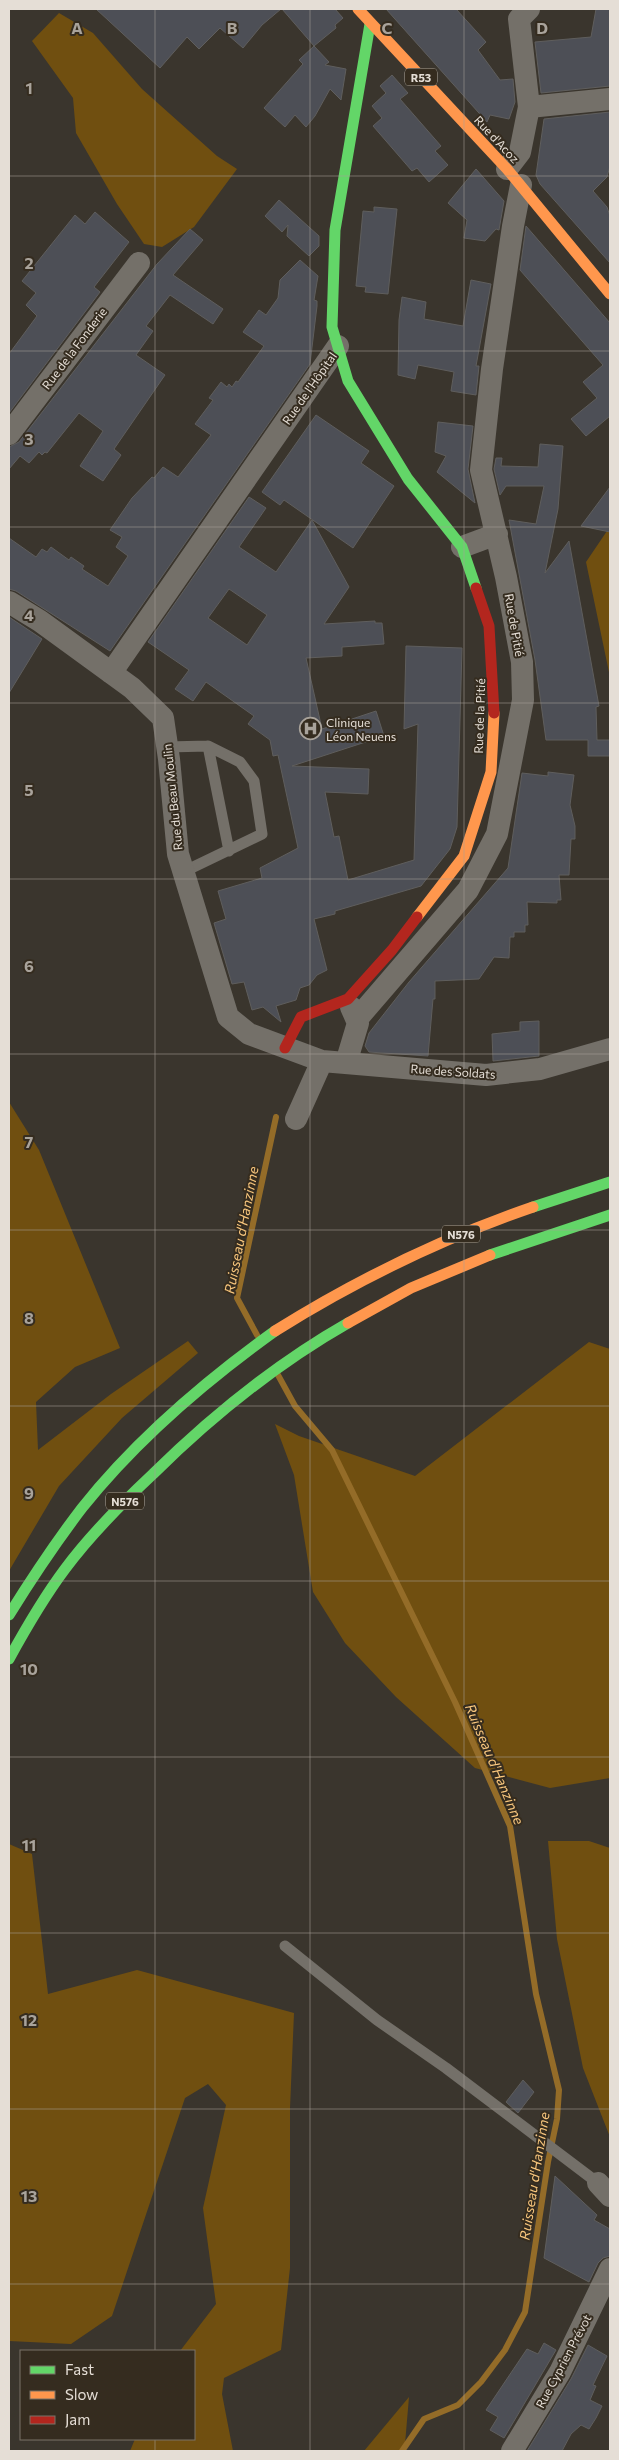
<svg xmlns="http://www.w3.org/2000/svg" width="619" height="2460" viewBox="0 0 619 2460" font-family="Commissioner,sans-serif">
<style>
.green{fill:#704f10}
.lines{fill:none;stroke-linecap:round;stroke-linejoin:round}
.stream{stroke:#946c28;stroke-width:6}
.building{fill:#4d4f56;stroke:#5f5e5d;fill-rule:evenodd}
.lane{stroke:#747069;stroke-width:11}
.street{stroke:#747069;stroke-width:22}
.fast{stroke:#63d668;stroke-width:11}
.slow{stroke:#ff974d;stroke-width:11}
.jam{stroke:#b3261e;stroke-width:11}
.grid{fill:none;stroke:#a9a39b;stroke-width:1;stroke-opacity:0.55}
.labels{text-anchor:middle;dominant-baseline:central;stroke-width:4;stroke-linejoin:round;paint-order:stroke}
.shield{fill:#352c1f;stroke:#b0a99f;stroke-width:1}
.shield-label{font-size:11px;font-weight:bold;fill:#e5ded6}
.street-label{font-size:12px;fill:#e5ded6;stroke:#352c1f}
.poi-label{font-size:12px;fill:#e5ded6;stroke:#352c1f;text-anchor:start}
.water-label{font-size:14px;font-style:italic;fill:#f8c67d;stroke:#352c1f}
.grid-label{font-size:16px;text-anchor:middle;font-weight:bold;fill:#a9a39b;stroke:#352c1f;stroke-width:4;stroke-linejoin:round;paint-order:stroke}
</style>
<rect width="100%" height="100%" fill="#3a352d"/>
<path class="green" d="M 59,13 L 93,33 L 142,89 L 217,156 L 237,169 L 194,227 L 162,247 L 144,244 L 117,204 L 76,133 L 73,98 L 32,41 Z
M 607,531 L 610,531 L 610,677 L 586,562 Z
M 9,1102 L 39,1150 L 120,1348 L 75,1367 L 36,1402 L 38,1450 L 111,1394 L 188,1341 L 198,1353 L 122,1418 L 59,1486 L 9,1571 Z
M 589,1342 L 610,1349 L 610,1778 L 550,1788 L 475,1768 L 396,1697 L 345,1643 L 313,1592 L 294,1475 L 275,1424 L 299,1436 L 415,1476 Z
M 548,1841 L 589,1841 L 610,1848 L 610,2137 L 583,2068 L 557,1939 Z
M 9,1844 L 32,1854 L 48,1994 L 137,1970 L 294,2013 L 290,2108 L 290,2268 L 281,2350 L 224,2378 L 222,2394 L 233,2451 L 130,2451 L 135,2439 L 194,2439 L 194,2351 L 180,2351 L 216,2304 L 203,2208 L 226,2105 L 208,2084 L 185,2098 L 112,2316 L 71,2344 L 9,2341 Z
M 409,2397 L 405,2444 L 399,2451 L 364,2451 Z"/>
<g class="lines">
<path class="stream" d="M 257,1335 L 237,1298 L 276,1117
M 278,1375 L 295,1406 L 332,1450 L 455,1702 L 510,1826 L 536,1994 L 559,2090 L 557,2119 L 548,2162 L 525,2312 L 505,2350 L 481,2382 L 458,2405 L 424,2419 L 402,2451"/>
</g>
<path class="building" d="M 96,9 L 281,9 L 262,25 L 243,48 L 220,28 L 199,49 L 187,37 L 160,68 Z
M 282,9 L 335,9 L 343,18 L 335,25 L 336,28 L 314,46 Z
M 386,9 L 456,9 L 486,42 L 478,50 L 500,80 L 513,79 L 515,102 L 509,119 L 490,115 L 487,122 Z
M 596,9 L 610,9 L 610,86 L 541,93 L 535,42 L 591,37 Z
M 314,46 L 329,62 L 325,65 L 346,69 L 341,100 L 330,89 L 315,116 L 306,127 L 295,115 L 285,127 L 264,108 L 303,64 L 299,60 Z
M 392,75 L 408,93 L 400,99 L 441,146 L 435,151 L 448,165 L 429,182 L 417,168 L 412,171 L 373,126 L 382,118 L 372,106 L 386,93 L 380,86 Z
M 610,112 L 610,166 L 607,177 L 593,191 L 607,207 L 610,216 L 610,263 L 540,184 L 536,175 L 544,119 Z
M 476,169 L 504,201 L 499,230 L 496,229 L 485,241 L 464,238 L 467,220 L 448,203 Z
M 279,200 L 319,236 L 319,246 L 309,256 L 287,236 L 288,225 L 282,232 L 265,216 Z
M 374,207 L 397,209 L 388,294 L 365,292 L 366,287 L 356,286 L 363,211 L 374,212 Z
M 95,212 L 129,242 L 94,287 L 100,292 L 9,413 L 9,354 L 37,316 L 26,305 L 36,293 L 22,281 L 75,215 L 85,224 Z
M 526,226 L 610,323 L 610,416 L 586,436 L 571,419 L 597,398 L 583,382 L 603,365 L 520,270 Z
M 190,229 L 203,240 L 173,275 L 223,309 L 213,324 L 170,295 L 146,326 L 153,331 L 136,355 L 165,375 L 114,449 L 121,455 L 103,481 L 80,466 L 103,431 L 79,413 L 47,453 L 45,452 L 42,455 L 39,452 L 29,463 L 20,456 L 9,469 L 9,447 L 19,442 L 157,264 Z
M 300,260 L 318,276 L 314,300 L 317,301 L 317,306 L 310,364 L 110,651 L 16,591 L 9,589 L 9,538 L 36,557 L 42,549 L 47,552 L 51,547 L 69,560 L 71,557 L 84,566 L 82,569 L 108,586 L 128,556 L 116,547 L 122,537 L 110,530 L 132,498 L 152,477 L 154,478 L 163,467 L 178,477 L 211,435 L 195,424 L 213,400 L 209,398 L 221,382 L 227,387 L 229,384 L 232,387 L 236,381 L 238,382 L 264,346 L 243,332 L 259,310 L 266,315 L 278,298 L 280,280 Z
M 471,280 L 491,284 L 476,366 L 479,366 L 476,395 L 451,391 L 454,372 L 418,365 L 415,379 L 398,375 L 399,320 L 402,297 L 426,302 L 424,319 L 463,326 Z
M 316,415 L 369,451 L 361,463 L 394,486 L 353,548 L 284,500 L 280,505 L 262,492 Z
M 438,422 L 473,426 L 468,469 L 475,503 L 437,472 L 446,456 L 435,452 Z
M 540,444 L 563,446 L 558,509 L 545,573 L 569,541 L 599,706 L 596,707 L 597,740 L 610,740 L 610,756 L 588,756 L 588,740 L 546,740 L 535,660 L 509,520 L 536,524 L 544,486 L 506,486 L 500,495 L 494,469 L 496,458 L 502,458 L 501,466 L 538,467 Z
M 610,487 L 610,532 L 581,526 Z
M 249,497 L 266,508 L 239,547 L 276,572 L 312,520 L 349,587 L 324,624 L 375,621 L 375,623 L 382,623 L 384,644 L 342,647 L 342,656 L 306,658 L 322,729 L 376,711 L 384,736 L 292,766 L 369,769 L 368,794 L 325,792 L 334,837 L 339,836 L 348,880 L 414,860 L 418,724 L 404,729 L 406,646 L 462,648 L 457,827 L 450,849 L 421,886 L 335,911 L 335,914 L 314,919 L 327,970 L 317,975 L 309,985 L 300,988 L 296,1000 L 276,1006 L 281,1022 L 263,1007 L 252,1010 L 244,982 L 232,984 L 214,923 L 226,919 L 218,891 L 262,878 L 260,868 L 298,848 L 278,755 L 273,756 L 270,740 L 248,724 L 254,716 L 206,682 L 193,701 L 175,689 L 189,670 L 148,642 ZM 229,589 L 267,615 L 247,645 L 208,618 Z
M 9,617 L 42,639 L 9,693 Z
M 548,772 L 574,775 L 570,805 L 575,826 L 575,839 L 571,839 L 569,875 L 559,875 L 561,900 L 557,900 L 557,903 L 527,902 L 528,925 L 525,925 L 525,932 L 514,932 L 514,937 L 510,937 L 509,958 L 494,957 L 479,979 L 435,981 L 435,999 L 433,999 L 428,1056 L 369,1052 L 365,1046 L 369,1033 L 409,982 L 508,868 L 522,773 L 548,776 Z
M 539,1021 L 539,1056 L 493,1061 L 492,1034 L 520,1031 L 520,1022 Z
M 523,2080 L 534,2092 L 518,2113 L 506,2102 Z
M 555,2176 L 597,2215 L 594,2220 L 610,2229 L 610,2256 L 603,2258 L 598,2263 L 589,2282 L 544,2258 Z
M 544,2343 L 556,2350 L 504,2438 L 490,2430 L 498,2417 L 486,2410 L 527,2349 L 538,2354 Z
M 588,2345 L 607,2356 L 593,2385 L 596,2386 L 590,2400 L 602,2406 L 596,2418 L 589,2429 L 581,2425 L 571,2434 L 562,2451 L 527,2451 L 571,2379 Z"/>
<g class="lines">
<path class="lane" d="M 208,746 L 229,851
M 167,747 L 208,746 L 240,762 L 254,781 L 262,834 L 183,872
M 285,1946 L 377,2020 L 446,2068 L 598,2183"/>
<path class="street" d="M 529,107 L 610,99
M 507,169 L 520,152 L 529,107 L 519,19 L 529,9
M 9,434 L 139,263
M 462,547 L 497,534
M 9,602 L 40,621 L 132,688 L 163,718 L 169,759 L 178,854 L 228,1017 L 249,1034 L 322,1061 L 486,1075 L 540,1069 L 610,1049
M 111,673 L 338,346
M 357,1019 L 468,890 L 497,834 L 523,700 L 522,662 L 506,577 L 481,470 L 492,369 L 513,226 L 521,185
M 346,1063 L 358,1023 L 351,1007
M 296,1119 L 322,1061
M 598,2183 L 610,2196
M 512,2451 L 560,2372 L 610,2269"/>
<path class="fast" d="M 370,24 L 335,230 L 332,327 L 348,381 L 408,479 L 462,547 L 476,588
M 533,1207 L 610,1182
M 490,1255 L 610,1215
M 9,1615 C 32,1578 56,1542 82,1508 C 137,1439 204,1382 275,1331
M 9,1659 C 26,1628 44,1597 65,1569 C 91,1534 122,1503 153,1474 C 212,1416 276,1364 348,1323"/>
<path class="slow" d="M 358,9 L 507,169 L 610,294
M 417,917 L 464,856 L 491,772 L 494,713
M 348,1323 L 411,1288 L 490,1255
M 275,1331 C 358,1279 440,1239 533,1207"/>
<path class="jam" d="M 476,588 L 489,626 L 494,713
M 285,1048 L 301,1017 L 348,999 L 392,950 L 417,917"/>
</g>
<path class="grid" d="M 155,9 L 155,2351M 310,9 L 310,2451M 464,9 L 464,2451M 9,176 L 610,176M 9,351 L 610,351M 9,527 L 610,527M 9,703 L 610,703M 9,879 L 610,879M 9,1054 L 610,1054M 9,1230 L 610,1230M 9,1406 L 610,1406M 9,1581 L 610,1581M 9,1757 L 610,1757M 9,1933 L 610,1933M 9,2109 L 610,2109M 9,2284 L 610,2284M 155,2439 L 155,2451"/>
<defs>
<symbol id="hospital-ring" viewBox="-11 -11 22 22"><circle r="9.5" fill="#352c1f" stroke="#a9a39b" stroke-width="1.5"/><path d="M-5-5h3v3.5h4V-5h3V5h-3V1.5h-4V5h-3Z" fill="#a9a39b"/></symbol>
</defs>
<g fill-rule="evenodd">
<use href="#hospital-ring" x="298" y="716" width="25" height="25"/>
</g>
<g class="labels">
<g class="shield">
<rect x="405" y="68.5" width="32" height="17" rx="4"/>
<rect x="442" y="1225.5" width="38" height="17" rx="4"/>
<rect x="106" y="1492.5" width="38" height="17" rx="4"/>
</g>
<g class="shield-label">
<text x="421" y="77">R53</text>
<text x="461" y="1234">N576</text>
<text x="125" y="1501">N576</text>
</g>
<g class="street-label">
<text transform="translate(497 139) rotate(47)">Rue d'Acoz</text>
<text transform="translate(74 348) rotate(-53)">Rue de la Fonderie</text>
<text transform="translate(309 388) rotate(-55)">Rue de l'Hôpital</text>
<text transform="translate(515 625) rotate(80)">Rue de Pitié</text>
<text transform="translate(479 716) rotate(-88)">Rue de la Pitié</text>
<text transform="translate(172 797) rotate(-96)">Rue du Beau Moulin</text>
<text transform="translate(453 1071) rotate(4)">Rue des Soldats</text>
<text transform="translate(563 2361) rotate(-62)">Rue Cyprien Prévot</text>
</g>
<g class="poi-label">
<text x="326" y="722">Clinique<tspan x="326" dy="14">Léon Neuens</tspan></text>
</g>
<g class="water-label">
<text transform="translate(241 1230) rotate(-79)">Ruisseau d'Hanzinne</text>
<text transform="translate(495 1764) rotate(67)">Ruisseau d'Hanzinne</text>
<text transform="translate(534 2176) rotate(-81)">Ruisseau d'Hanzinne</text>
</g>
</g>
<g class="grid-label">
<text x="77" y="34">A</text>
<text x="232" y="34">B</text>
<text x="387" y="34">C</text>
<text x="542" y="34">D</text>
<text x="29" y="94">1</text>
<text x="29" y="269">2</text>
<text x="29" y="445">3</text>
<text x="29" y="621">4</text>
<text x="29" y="796">5</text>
<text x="29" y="972">6</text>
<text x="29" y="1148">7</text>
<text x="29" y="1324">8</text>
<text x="29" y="1499">9</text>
<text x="29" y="1675">10</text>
<text x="29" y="1851">11</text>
<text x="29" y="2026">12</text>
<text x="29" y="2202">13</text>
</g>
<rect width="619" height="2460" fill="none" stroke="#e5ded6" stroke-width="20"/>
<rect x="20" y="2350" width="175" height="90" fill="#352c1f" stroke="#7b7368"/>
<rect x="30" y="2366" width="25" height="8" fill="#63d668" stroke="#7b7368"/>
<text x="65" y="2375" font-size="15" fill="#e5ded6">Fast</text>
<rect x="30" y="2391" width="25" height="8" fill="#ff974d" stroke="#7b7368"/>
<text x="65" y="2400" font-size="15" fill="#e5ded6">Slow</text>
<rect x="30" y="2416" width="25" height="8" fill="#b3261e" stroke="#7b7368"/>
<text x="65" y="2425" font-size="15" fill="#e5ded6">Jam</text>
</svg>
